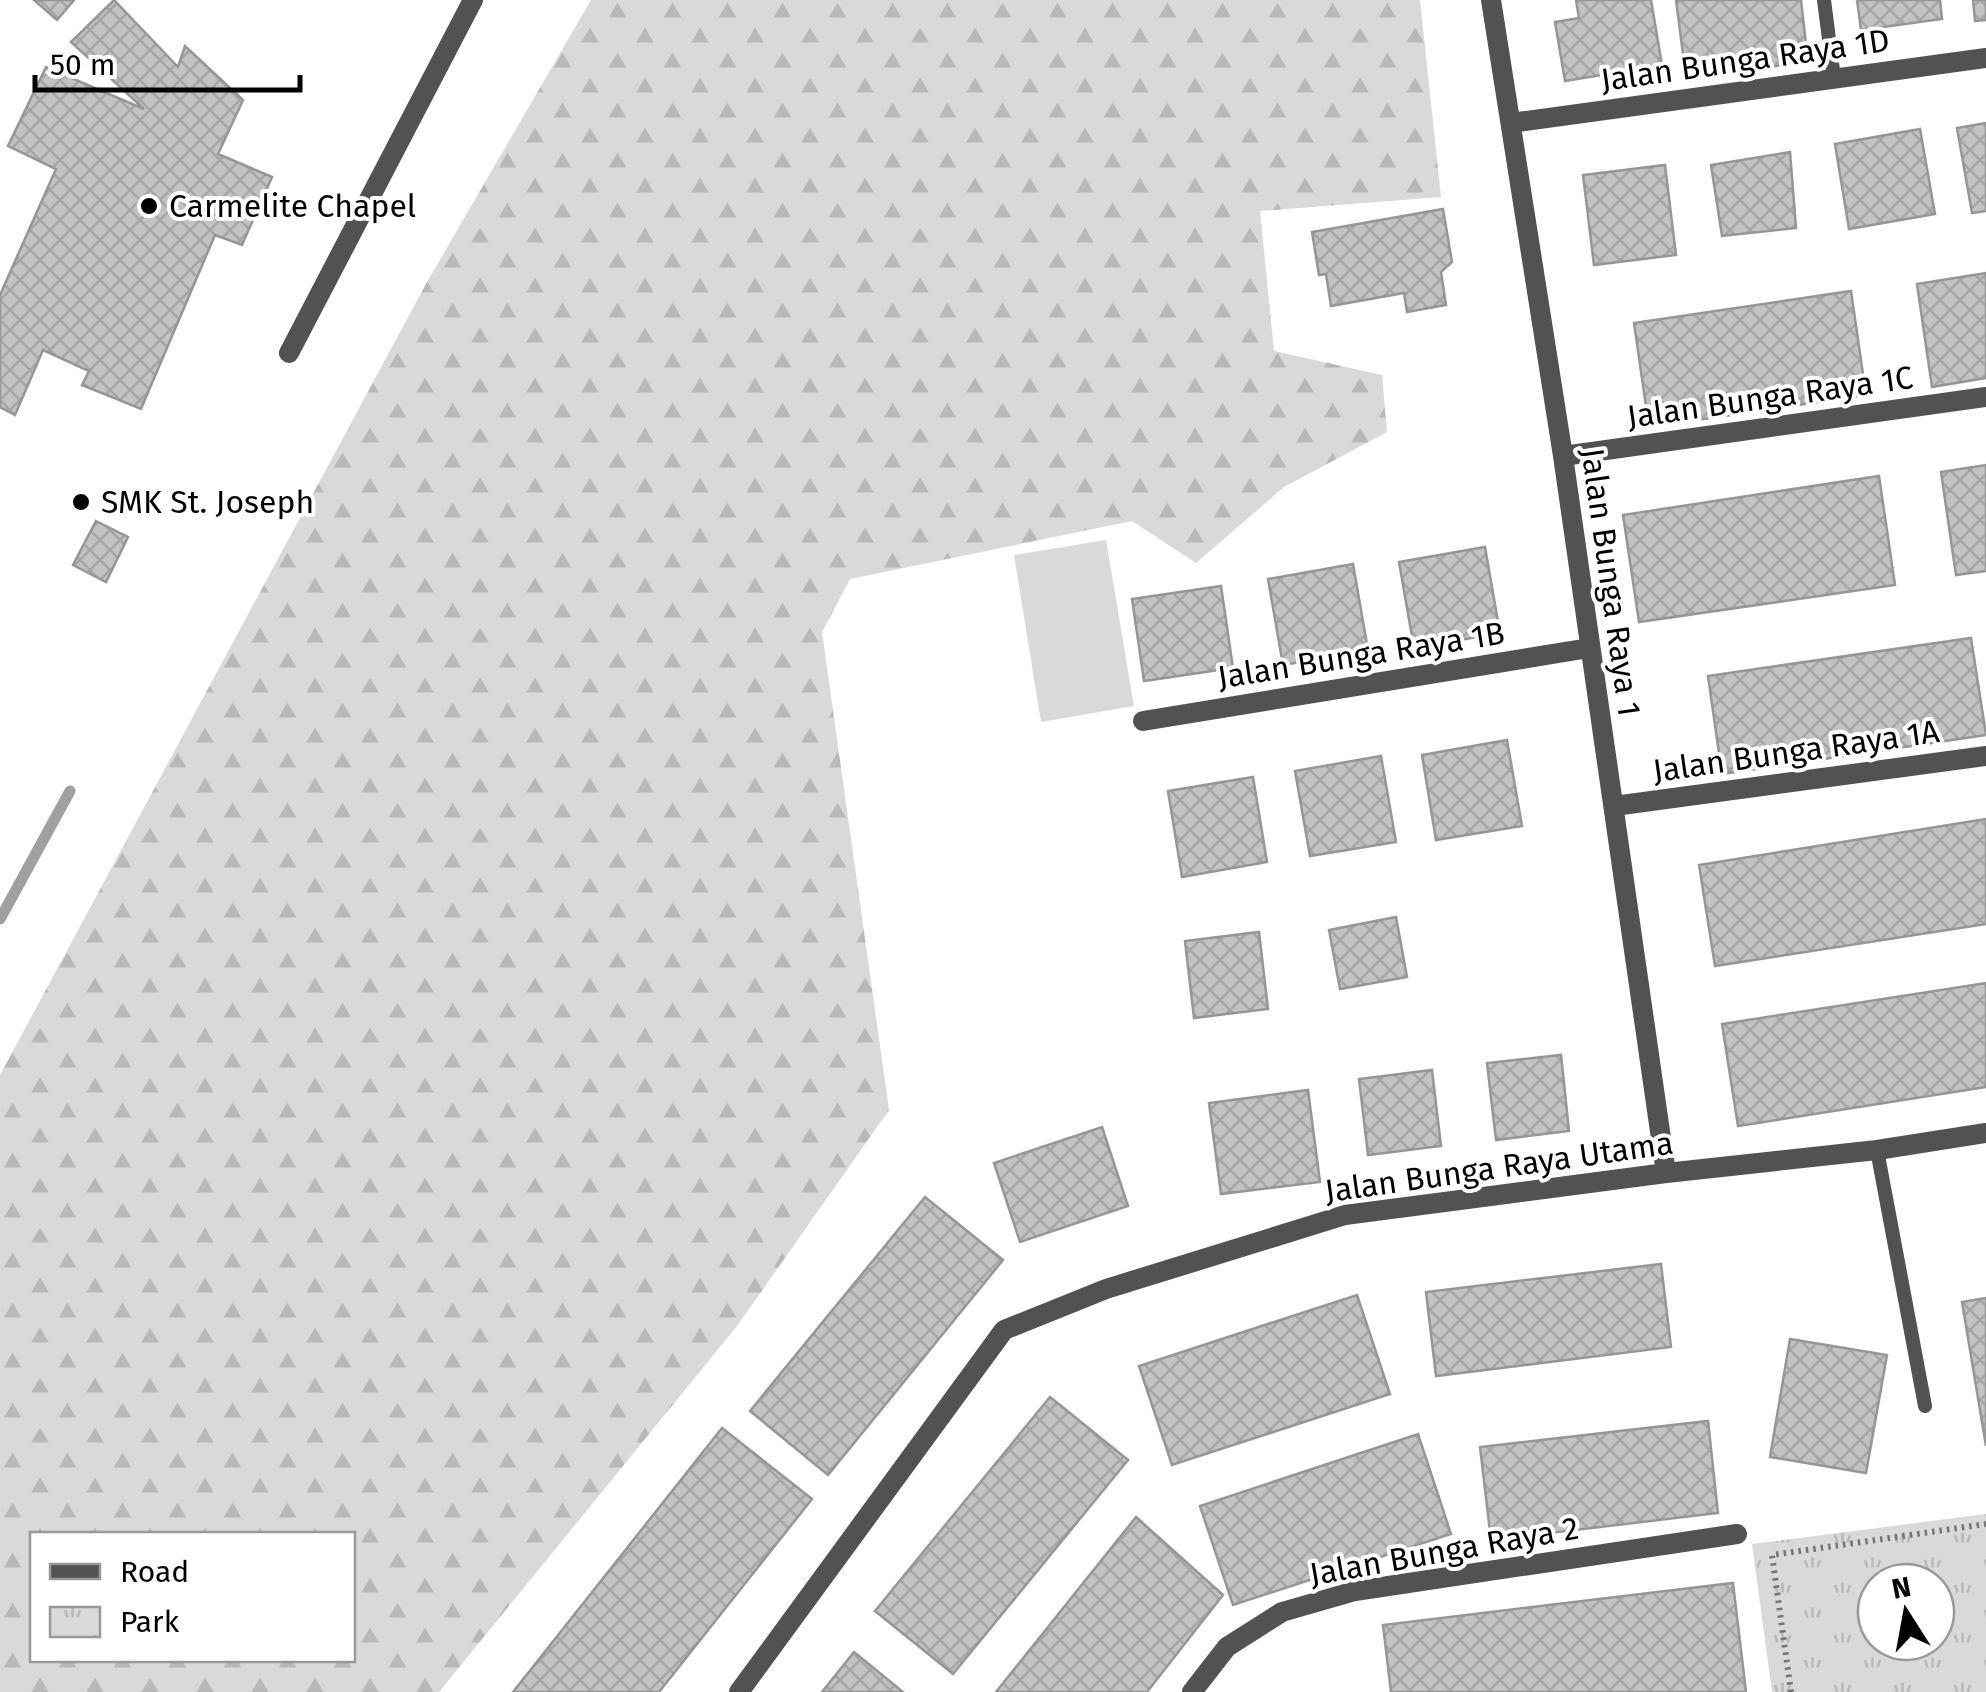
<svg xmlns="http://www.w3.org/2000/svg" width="1986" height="1692" viewBox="0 0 1986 1692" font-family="'Fira Sans',sans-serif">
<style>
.forest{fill:url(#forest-firs);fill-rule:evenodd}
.park{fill:url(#park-tufts);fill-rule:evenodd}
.garden{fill:#d9d9d9}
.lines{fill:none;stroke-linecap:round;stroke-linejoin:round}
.stream{stroke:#a0a0a0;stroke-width:11}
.building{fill:url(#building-cross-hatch);stroke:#969696;stroke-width:2.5}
.path{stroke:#747474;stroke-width:6;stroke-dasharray:2.5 5;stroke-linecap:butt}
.service{stroke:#525252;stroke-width:14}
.minor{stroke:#525252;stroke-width:20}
.poi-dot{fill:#000;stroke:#fff;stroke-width:4}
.labels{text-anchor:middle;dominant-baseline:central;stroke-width:8;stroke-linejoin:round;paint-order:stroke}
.street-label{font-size:32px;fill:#000;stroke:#fff}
.poi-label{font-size:32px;fill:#000;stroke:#fff;text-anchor:start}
</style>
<defs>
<pattern id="forest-firs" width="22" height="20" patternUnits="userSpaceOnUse" patternTransform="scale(2.5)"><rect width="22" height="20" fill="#d9d9d9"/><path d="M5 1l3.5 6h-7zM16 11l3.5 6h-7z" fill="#b8b8b8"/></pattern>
<pattern id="park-tufts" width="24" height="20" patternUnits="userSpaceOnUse" patternTransform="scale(2.5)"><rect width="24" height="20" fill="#d9d9d9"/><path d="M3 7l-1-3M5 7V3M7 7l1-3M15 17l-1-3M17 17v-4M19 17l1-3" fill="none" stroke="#b8b8b8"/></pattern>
<pattern id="building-cross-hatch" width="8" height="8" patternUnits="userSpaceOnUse" patternTransform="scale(2.5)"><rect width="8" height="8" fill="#c2c2c2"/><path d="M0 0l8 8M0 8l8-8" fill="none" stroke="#a5a5a5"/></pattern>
</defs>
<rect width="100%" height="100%" fill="#fff"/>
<path class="forest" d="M 591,0 L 1420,0 L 1441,197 L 1260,211 L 1274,351 L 1382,375 L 1387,432 L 1284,487 L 1196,563 L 1132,521 L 850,579 L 822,632 L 889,1110 L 737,1326 L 439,1692 L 0,1692 L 0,1075 L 427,282 ZM 32,1534 L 352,1534 L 352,1660 L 32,1660 Z"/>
<path class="park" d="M 1986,1514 L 1986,1692 L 1772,1692 L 1752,1544 ZM 1876,1582 L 1936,1582 L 1936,1642 L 1876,1642 Z"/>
<path class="garden" d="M 1106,540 L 1134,706 L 1041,722 L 1014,555 Z"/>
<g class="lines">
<path class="stream" d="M 0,919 L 70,791"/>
</g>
<path class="building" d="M 34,0 L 74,0 L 57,20 Z
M 114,0 L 178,67 L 185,46 L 243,100 L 218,154 L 272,177 L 242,245 L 215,235 L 141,409 L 82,385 L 89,371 L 43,350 L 15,415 L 0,407 L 0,295 L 56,169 L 8,146 L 46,67 L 144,109 L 71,42 Z
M 1576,0 L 1651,0 L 1662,65 L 1565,81 L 1555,22 L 1579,18 Z
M 1676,0 L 1801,0 L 1808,62 L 1686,77 Z
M 1857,0 L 1940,0 L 1942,19 L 1861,30 Z
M 1973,0 L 1986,0 L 1986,20 L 1975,21 Z
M 1986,123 L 1986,211 L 1972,213 L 1957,128 Z
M 1920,129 L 1935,214 L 1849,229 L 1835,144 Z
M 1790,152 L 1796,228 L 1722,236 L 1711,165 Z
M 1665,165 L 1676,255 L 1594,265 L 1583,175 Z
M 1443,209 L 1452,262 L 1441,272 L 1446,305 L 1407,312 L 1404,293 L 1331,306 L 1326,274 L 1319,275 L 1312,232 Z
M 1986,273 L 1986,378 L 1932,387 L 1917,284 Z
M 1851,291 L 1866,395 L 1649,427 L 1634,323 Z
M 1986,465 L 1986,571 L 1956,575 L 1941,472 Z
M 1879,476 L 1895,585 L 1639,622 L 1623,515 Z
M 96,521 L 128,537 L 106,582 L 73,565 Z
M 1485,547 L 1500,633 L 1414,648 L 1399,562 Z
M 1353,564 L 1368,650 L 1283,665 L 1268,579 Z
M 1221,586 L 1233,668 L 1144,681 L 1132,599 Z
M 1971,638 L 1986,735 L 1722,774 L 1708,676 Z
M 1507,740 L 1522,826 L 1436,840 L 1422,755 Z
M 1381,756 L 1396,842 L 1310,856 L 1295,771 Z
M 1253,777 L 1267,862 L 1182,877 L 1168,791 Z
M 1986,819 L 1986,924 L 1715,966 L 1699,865 Z
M 1396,917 L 1407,977 L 1340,989 L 1329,930 Z
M 1259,932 L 1268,1009 L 1194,1018 L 1185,941 Z
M 1986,983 L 1986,1087 L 1738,1126 L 1722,1024 Z
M 1561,1055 L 1569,1131 L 1496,1140 L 1487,1063 Z
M 1432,1070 L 1441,1146 L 1368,1155 L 1359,1079 Z
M 1308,1090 L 1320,1182 L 1221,1194 L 1209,1103 Z
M 1102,1127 L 1128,1206 L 1020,1242 L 994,1163 Z
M 925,1197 L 1003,1260 L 828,1475 L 750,1411 Z
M 1661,1264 L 1671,1347 L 1436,1376 L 1426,1292 Z
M 1357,1295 L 1390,1394 L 1172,1465 L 1139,1366 Z
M 1986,1298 L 1986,1446 L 1962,1302 Z
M 1790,1339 L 1887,1355 L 1866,1473 L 1770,1457 Z
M 1050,1397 L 1128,1460 L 953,1674 L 875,1611 Z
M 1708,1421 L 1718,1513 L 1491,1540 L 1480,1447 Z
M 722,1428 L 812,1499 L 659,1692 L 513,1692 Z
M 1418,1434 L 1451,1534 L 1233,1605 L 1200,1506 Z
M 1136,1517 L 1223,1595 L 1147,1692 L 996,1692 Z
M 1733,1583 L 1746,1692 L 1391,1692 L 1383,1625 Z
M 854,1652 L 903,1692 L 822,1692 Z"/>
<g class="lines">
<path class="path" d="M 1791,1692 L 1772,1555 L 1986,1524"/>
<path class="service" d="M 1824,0 L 1834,78
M 1877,1150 L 1925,1406"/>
<path class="minor" d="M 1491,0 L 1563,456 L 1666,1173
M 1511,123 L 1986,58
M 289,353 L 473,0
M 1563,456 L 1986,397
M 1143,721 L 1589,648
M 1614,806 L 1986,756
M 739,1692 L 1004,1330 L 1106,1289 L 1345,1215 L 1666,1173 L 1877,1150 L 1986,1133
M 1192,1692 L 1227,1647 L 1282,1612 L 1355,1591 L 1737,1534"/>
</g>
<g class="poi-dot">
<circle cx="149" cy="206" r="10"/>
<circle cx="81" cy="502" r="10"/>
</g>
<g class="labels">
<g class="street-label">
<text transform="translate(1745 60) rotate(-8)">Jalan Bunga Raya 1D</text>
<text transform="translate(1770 397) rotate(-8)">Jalan Bunga Raya 1C</text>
<text transform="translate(1611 582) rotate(82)">Jalan Bunga Raya 1</text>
<text transform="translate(1361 655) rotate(-9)">Jalan Bunga Raya 1B</text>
<text transform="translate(1796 751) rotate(-8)">Jalan Bunga Raya 1A</text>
<text transform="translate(1499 1167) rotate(-8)">Jalan Bunga Raya Utama</text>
<text transform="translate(1444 1551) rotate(-10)">Jalan Bunga Raya 2</text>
</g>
<g class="poi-label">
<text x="169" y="206">Carmelite Chapel</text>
<text x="101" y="502">SMK St. Joseph</text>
</g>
</g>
<rect x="30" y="1532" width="325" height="130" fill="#ffffff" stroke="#999999" stroke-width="2.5"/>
<rect x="50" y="1564" width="50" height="15" fill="#525252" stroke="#999999" stroke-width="2.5"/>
<text x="120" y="1582" font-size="30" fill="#000000">Road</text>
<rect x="50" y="1607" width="50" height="30" fill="url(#park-tufts)" stroke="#999999" stroke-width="2.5"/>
<text x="120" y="1632" font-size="30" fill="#000000">Park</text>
<g transform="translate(1906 1612) rotate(349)"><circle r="48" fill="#ffffff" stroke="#999999" stroke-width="2.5"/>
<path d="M0-8L18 38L0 25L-18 38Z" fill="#000000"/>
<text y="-15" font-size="28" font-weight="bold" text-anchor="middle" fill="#000000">N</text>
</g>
<path d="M35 75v15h265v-15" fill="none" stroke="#000000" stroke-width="5"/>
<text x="50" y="75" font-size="30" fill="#000000" stroke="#ffffff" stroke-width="8" paint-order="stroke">50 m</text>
</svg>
